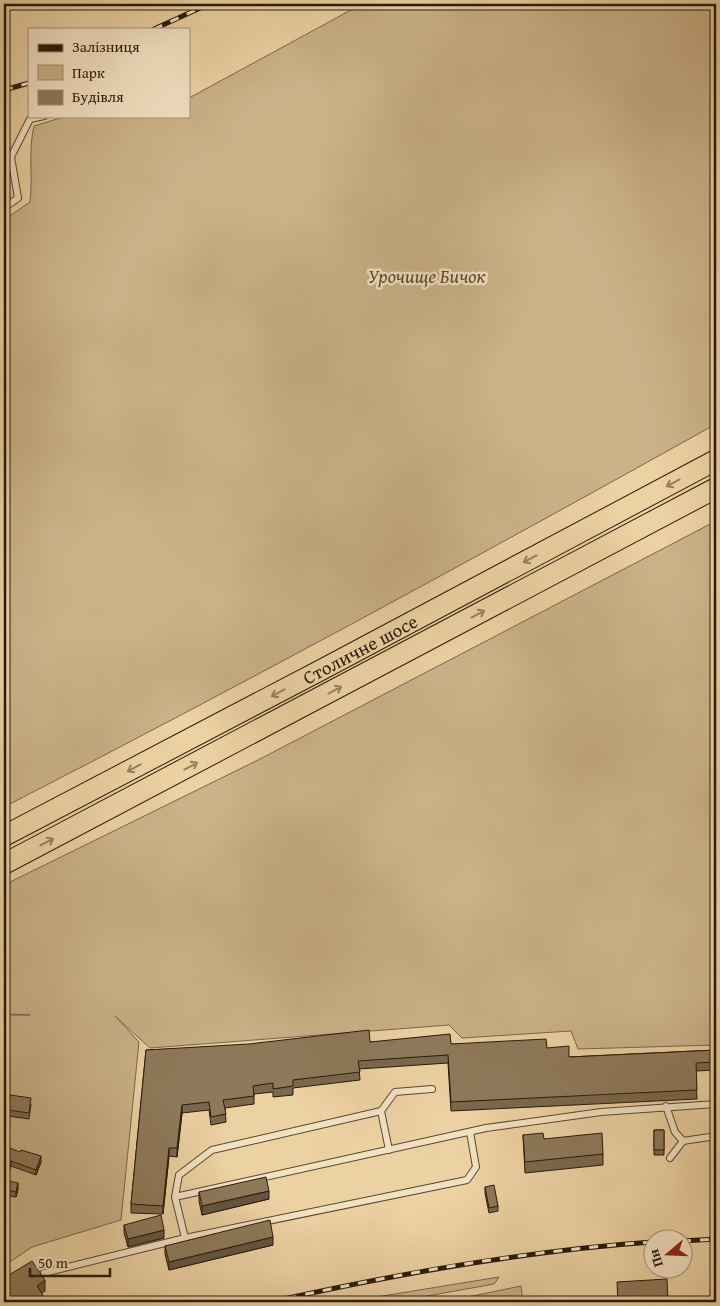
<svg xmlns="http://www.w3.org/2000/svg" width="720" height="1306" viewBox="0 0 720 1306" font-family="'Gentium Book Plus',serif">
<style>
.green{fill:#cbb289;stroke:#7a664a}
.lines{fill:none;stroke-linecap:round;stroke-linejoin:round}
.service-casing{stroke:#594830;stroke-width:8}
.trunk-casing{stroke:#281a0a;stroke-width:22}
.service{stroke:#f3e1c3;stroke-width:6}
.trunk{stroke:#ecd1a3;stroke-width:20}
.rail-casing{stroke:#281a0a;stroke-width:5}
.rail{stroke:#f3e1c3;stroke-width:3;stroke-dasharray:9;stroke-linecap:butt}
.wall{fill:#7a684d;stroke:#281a0a}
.shaded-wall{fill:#63553f;stroke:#281a0a}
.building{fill:#8e795a;stroke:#281a0a}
.oneway{stroke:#947f5e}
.labels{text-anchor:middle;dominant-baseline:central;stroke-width:5;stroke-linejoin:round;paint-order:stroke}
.park-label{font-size:19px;font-style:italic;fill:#594830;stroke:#f3e1c3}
.street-label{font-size:19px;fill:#281a0a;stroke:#f3e1c3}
</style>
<rect width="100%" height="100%" fill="#ecd1a3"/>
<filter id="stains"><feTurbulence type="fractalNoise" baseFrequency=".004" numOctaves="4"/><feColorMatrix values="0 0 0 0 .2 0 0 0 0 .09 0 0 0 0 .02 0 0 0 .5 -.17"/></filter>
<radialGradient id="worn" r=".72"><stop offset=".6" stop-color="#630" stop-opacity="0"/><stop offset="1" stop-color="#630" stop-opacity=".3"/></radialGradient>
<path class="green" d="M 362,4 L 716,4 L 716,424 C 481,555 244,684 4,807 L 4,220 L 30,202 C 33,176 28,151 34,126 L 67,116 L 189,116 L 189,98 Z
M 716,521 L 716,1045 L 578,1049 L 571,1031 L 462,1038 L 449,1025 L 150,1048 L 115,1016 L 139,1042 L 121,1220 L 32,1247 L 4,1266 L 4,1015 L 30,1015 L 4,1014 L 4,885 L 258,760 Z
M 499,1277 L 494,1284 L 394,1302 L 346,1302 Z
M 521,1286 L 523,1302 L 444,1302 Z"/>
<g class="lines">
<defs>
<path id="service" d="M 4,208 L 18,198 L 11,157 L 30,119 L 44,116
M 666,1106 L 675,1132 L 683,1141
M 381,1111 L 395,1092 L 432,1089
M 670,1158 L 683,1141 L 716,1136
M 175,1197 L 179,1175 L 212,1150 L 381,1111 L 389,1150
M 185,1238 L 467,1180 L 476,1167 L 470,1132
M 44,1273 L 185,1238 L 175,1197 L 486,1128 L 601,1112 L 716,1104"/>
<g id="trunk">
<path id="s1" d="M 4,836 L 321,670 L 716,460"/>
<path d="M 4,864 L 716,488"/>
</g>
</defs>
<use href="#service" class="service-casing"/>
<use href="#trunk" class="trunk-casing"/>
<use href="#service" class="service"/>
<use href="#trunk" class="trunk"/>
<defs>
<path id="rail" d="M 4,8 L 13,4
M 154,29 L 209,4
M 4,90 L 29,83
M 682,1241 L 716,1239
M 270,1302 C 396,1274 523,1251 652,1242"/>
</defs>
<use href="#rail" class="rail-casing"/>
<use href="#rail" class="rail"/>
</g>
<path class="wall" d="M 370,1042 L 451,1044 L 547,1048 L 569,1057 L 716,1050 L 716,1070 L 696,1071 L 697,1099 L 451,1111 L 448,1063 L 359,1069 L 360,1080 L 293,1088 L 293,1095 L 273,1097 L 273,1092 L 254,1094 L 254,1104 L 225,1108 L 226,1122 L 211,1125 L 209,1110 L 182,1113 L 177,1157 L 169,1156 L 163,1214 L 131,1213 L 131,1204 L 146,1050 Z
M 31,1104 L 29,1119 L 8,1116 L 8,1110 Z
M 654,1130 L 664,1130 L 664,1155 L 654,1155 Z
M 523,1135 L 544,1139 L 603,1154 L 603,1165 L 525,1173 Z
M 4,1146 L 41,1162 L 36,1175 L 11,1166 L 9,1172 L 4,1170 Z
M 4,1180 L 18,1189 L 16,1197 L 4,1195 Z
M 485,1187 L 498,1206 L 498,1211 L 489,1213 L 485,1193 Z
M 199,1192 L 269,1199 L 202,1215 L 199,1201 Z
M 124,1225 L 164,1238 L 128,1247 L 124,1233 Z
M 273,1245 L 169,1270 L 165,1254 L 165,1246 Z"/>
<path class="shaded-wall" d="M 182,1105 L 182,1113 L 177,1157 L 177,1148 Z
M 169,1148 L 169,1156 L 163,1214 L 163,1206 Z
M 41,1156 L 41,1162 L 36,1175 L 36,1170 Z
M 11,1161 L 11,1166 L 9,1172 L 9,1167 Z
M 18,1183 L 18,1189 L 16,1197 L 16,1192 Z
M 269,1191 L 269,1199 L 202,1215 L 202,1206 Z
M 164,1230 L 164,1238 L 128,1247 L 128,1239 Z
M 273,1237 L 273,1245 L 169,1270 L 169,1262 Z
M 45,1280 L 45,1291 L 37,1297 L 37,1286 Z"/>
<path class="building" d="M 369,1030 L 370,1042 L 450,1034 L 451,1044 L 546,1039 L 547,1048 L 569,1046 L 569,1057 L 716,1050 L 716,1062 L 696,1063 L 697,1090 L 451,1102 L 448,1055 L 358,1061 L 360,1072 L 293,1080 L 293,1086 L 273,1089 L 273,1083 L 253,1086 L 254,1096 L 223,1100 L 226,1114 L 211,1117 L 209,1102 L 182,1105 L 177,1148 L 169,1148 L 163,1206 L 131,1204 L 146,1050 L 249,1044 Z
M 10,1095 L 31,1098 L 29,1113 L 8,1110 Z
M 654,1130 L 664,1130 L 664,1150 L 654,1150 Z
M 543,1133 L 544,1139 L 602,1133 L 603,1154 L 525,1162 L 523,1135 Z
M 4,1146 L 20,1152 L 21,1150 L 41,1156 L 36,1170 L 11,1161 L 9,1167 L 4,1165 Z
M 266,1177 L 269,1191 L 202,1206 L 199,1192 Z
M 4,1180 L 18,1183 L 16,1192 L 4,1189 Z
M 494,1185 L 498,1206 L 489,1208 L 485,1187 Z
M 161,1215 L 164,1230 L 128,1239 L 124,1225 Z
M 270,1220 L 273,1237 L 169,1262 L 165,1246 Z
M 32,1261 L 45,1280 L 37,1286 L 47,1302 L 4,1302 L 4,1278 Z
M 667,1279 L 668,1302 L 618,1302 L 617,1282 Z"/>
<defs><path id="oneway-shaft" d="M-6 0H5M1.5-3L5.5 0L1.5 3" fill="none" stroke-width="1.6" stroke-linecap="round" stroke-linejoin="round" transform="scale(1.25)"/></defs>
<g class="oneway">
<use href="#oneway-shaft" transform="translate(673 483) rotate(152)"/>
<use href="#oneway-shaft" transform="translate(530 559) rotate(152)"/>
<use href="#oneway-shaft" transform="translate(478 614) rotate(-28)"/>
<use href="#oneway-shaft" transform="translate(335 690) rotate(-28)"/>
<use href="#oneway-shaft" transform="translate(278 693) rotate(152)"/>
<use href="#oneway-shaft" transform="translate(191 766) rotate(-28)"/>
<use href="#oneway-shaft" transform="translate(134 768) rotate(152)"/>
<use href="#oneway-shaft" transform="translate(47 842) rotate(-27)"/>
</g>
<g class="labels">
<g class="park-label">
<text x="427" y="276">Урочище Бичок</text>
</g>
<g class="street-label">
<text stroke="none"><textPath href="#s1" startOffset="402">Столичне шосе</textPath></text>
</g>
</g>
<rect width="720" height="1306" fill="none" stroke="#ecd1a3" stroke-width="20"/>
<rect x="5" y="5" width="710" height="1296" fill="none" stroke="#281a0a" stroke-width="2.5"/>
<rect x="10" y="10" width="700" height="1286" fill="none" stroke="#281a0a"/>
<rect x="28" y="28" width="162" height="90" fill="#f3e1c3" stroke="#a29179"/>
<rect x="38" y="44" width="25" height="8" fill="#281a0a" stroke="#a29179"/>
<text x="72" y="52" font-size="15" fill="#281a0a">Залізниця</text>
<rect x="38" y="65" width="25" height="15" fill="#cbb289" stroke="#a29179"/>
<text x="72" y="78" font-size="15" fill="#281a0a">Парк</text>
<rect x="38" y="90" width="25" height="15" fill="#8e795a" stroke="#a29179"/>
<text x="72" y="102" font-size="15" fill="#281a0a">Будівля</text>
<g transform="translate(668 1254) rotate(251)"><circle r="24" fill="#f3e1c3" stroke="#a29179"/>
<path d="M0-4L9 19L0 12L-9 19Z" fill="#8f2418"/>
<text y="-8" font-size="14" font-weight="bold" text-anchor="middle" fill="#281a0a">Пн</text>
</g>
<path d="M30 1268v8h80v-8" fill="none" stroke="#281a0a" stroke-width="2.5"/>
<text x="38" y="1268" font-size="15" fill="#281a0a" stroke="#f3e1c3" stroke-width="4" paint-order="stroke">50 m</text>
<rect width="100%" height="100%" filter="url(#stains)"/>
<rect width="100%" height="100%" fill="url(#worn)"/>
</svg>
